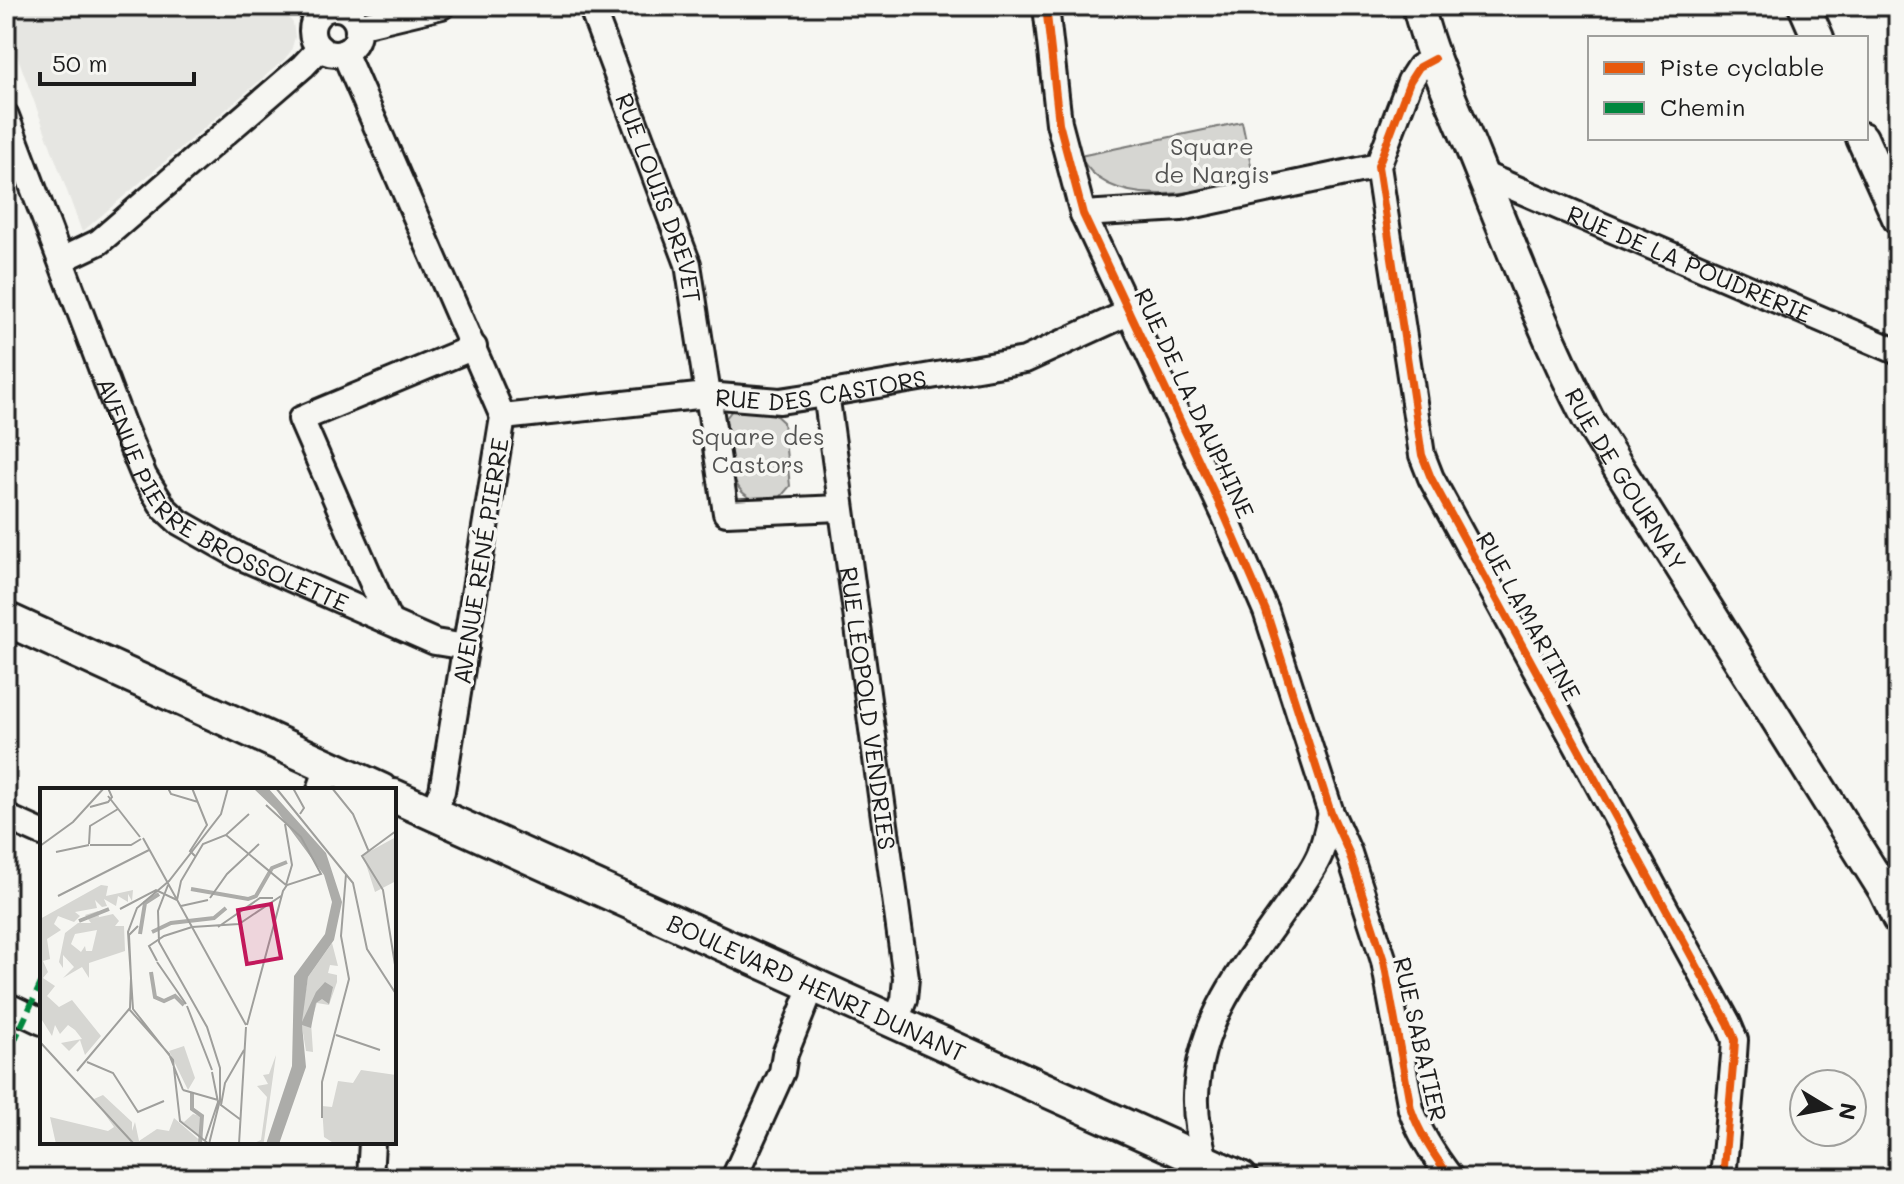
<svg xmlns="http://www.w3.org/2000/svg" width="1904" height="1184" viewBox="0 0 1904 1184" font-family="Mali,sans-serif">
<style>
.built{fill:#e6e6e2}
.green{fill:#d6d6d2;stroke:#797977;stroke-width:2}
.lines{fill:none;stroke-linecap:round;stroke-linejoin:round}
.minor-casing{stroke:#1c1c1c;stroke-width:30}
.tertiary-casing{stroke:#1c1c1c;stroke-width:36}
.secondary-casing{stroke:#1c1c1c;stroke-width:38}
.minor{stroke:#f6f6f2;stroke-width:24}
.tertiary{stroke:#f6f6f2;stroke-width:30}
.secondary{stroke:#f6f6f2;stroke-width:32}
.quiet{stroke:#00873e;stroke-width:6;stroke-dasharray:12 6;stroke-linecap:butt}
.cycleway-casing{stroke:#f6f6f2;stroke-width:13}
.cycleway{stroke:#e8590c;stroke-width:8}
.labels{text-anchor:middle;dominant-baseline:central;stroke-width:7;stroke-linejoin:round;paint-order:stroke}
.park-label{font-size:24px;fill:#545453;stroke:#f6f6f2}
.street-label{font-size:24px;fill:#1c1c1c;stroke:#f6f6f2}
.inset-river{fill:none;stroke:#acaca9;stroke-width:4}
.inset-road{fill:none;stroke:#9f9f9c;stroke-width:2}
.view{fill:#c2185b;fill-opacity:0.15;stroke:#c2185b;stroke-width:4}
.inset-edge{fill:none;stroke:#1c1c1c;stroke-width:4}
</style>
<rect width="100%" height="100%" fill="#f6f6f2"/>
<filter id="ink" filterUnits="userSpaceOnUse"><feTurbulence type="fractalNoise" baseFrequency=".0125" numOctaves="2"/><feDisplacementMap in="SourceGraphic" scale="16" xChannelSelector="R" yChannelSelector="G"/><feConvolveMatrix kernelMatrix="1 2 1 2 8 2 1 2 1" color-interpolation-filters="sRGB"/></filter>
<g filter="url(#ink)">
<path class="built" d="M 6,6 L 279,6 L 293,23 L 295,37 L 291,51 L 284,60 L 82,232 L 6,25 Z"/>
<path class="green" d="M 1242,122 L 1254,180 C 1203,191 1109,214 1080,156 Z
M 733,409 L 772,412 L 783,422 L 790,486 L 778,500 C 770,500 761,501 753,499 C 725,489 729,442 726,418 Z"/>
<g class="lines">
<defs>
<g id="minor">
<path id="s1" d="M 591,6 L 688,264 L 726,513 L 840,508"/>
<path d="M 1046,6 L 1059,123 L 1083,214 L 1224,514 L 1266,611 L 1331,813 L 1349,853 L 1384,961 L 1411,1109 C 1420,1135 1434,1156 1451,1178"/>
<circle cx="335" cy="31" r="23"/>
<path d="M 358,26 L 442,6"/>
<path d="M 344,52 L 503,417 L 442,791 L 432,812"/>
<path d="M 1434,59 L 1419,67 L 1410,81 L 1378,166 L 1422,455 L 1431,478 L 1728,1023 L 1735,1040 L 1734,1055 L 1723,1178"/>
<path id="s2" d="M 6,116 L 122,423 L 144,476 L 164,508 L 179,522 L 239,556 L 435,642 L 466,647"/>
<path id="s3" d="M 1482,174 L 1898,352"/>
<path d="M 1083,214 L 1181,208 L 1378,166"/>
<path d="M 61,260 L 99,242 L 303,66 L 320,48"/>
<path id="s4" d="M 826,393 L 906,978 L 904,1000 L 896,1020"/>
<path id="s5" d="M 503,417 L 707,395 L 780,401 L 813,396 L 1025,360 L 1130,312"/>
<path d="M 389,621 L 301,419 L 474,347"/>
<path d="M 320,790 L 328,767"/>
<path d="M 6,817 L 42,833"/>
<path d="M 6,1005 L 42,1022"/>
<path d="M 1208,1173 C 1202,1147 1195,1123 1196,1095 C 1199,1018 1245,966 1287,906 C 1299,889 1312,873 1320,854 C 1325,841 1328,826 1331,813"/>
<path d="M 370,1178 L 372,1142"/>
<path d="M 734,1178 L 782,1072 L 785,1054 L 813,984"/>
</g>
<g id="tertiary">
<path id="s6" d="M 1418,6 C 1431,58 1454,105 1474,155 C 1510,244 1544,334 1588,419 L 1884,890 L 1898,919"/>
<path d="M 1804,6 L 1818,38"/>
<path d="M 1862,138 L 1898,218"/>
</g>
<g id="secondary">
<path d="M 6,619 L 381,790"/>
<path id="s7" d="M 394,796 L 1241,1178"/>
</g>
</defs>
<use href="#minor" class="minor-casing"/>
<use href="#tertiary" class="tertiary-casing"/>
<use href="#secondary" class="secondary-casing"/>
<use href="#minor" class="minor"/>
<use href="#tertiary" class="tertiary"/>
<use href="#secondary" class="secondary"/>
<path class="quiet" d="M 6,1059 L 42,981"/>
<defs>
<path id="cycleway" d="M 1046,6 L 1059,123 L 1083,214 L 1224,514 L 1266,611 L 1331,813 L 1349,853 L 1384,961 L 1411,1109 C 1420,1135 1434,1156 1451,1178
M 1434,59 L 1419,67 L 1410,81 L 1378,166 L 1422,455 L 1431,478 L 1728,1023 L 1735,1040 L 1734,1055 L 1723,1178"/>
</defs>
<use href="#cycleway" class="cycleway-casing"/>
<use href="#cycleway" class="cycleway"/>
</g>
</g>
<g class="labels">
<g class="park-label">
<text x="1212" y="145">Square<tspan x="1212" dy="28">de Nargis</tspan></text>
<text x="758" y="435">Square des<tspan x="758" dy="28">Castors</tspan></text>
</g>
<g class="street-label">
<text stroke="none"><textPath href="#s1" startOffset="204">RUE LOUIS DREVET</textPath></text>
<text stroke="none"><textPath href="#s3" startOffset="226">RUE DE LA POUDRERIE</textPath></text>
<text stroke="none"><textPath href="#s5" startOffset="320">RUE DES CASTORS</textPath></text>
<text transform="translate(1195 403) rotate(65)">RUE DE LA DAUPHINE</text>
<text stroke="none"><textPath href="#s6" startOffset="518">RUE DE GOURNAY</textPath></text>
<text stroke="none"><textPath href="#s2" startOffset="456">AVENUE PIERRE BROSSOLETTE</textPath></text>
<text transform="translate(480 561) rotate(-81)">AVENUE RENÉ PIERRE</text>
<text transform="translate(1529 616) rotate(61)">RUE LAMARTINE</text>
<text stroke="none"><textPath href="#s4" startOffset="318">RUE LÉOPOLD VENDRIES</textPath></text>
<text stroke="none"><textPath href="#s7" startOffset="464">BOULEVARD HENRI DUNANT</textPath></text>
<text transform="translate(1421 1039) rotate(77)">RUE SABATIER</text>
</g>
</g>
<g transform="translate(40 788)">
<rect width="356" height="356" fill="#f6f6f2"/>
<path d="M 356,49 L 356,93 L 335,104 L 323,67 ZM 61,97 L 68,98 L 66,108 L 93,102 L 92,113 L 88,106 L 88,114 L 78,108 L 76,118 L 64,111 L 67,118 L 62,119 L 55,112 L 57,120 L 35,124 L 40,128 L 34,134 L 18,128 L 14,136 L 21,142 L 7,151 L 10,171 L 3,173 L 8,184 L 3,190 L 15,198 L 7,208 L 19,219 L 32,212 L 61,248 L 45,267 L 40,252 L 29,263 L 21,255 L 42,251 L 35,242 L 28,237 L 20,246 L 15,237 L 12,248 L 0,229 L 0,131 ZM 58,123 L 59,129 L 51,131 L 73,126 L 79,133 L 75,138 L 84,138 L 85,163 L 49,175 L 49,190 L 42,179 L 23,190 L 34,179 L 23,167 L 23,180 L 19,174 L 25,145 L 38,135 L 51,135 L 45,127 ZM 57,142 L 52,163 L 46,163 L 45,158 L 41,164 L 31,156 L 35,146 ZM 292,155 L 298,178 L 290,177 L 288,185 L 297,187 L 297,194 L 289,217 L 277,215 L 271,234 L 273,264 L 266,263 L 261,233 L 268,189 ZM 144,258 L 155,290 L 148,302 L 129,263 ZM 236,267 L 224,353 L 223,356 L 212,356 L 221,352 L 227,309 L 217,298 L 228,296 L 223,287 L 229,286 ZM 321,282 L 356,287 L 356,356 L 295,356 L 284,349 L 282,318 L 292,319 L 298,293 L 313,295 ZM 63,307 L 92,334 L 92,343 L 95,334 L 99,353 L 117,341 L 129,343 L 134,330 L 164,356 L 16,356 L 10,329 L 68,343 L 74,339 L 54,311 ZM 153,326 L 160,328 L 163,353 L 139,330 L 144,334 Z" fill="#d6d6d2" fill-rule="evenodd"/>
<path d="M 213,0 L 228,0 L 286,65 L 302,114 L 294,152 L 268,189 L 262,234 L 276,204 L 285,194 L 293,199 L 289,216 L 282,211 L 276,215 L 271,240 L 262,237 L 266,279 L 239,356 L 226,356 L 252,278 L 254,188 L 285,146 L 292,114 L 284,87 L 236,22 Z" fill="#acaca9"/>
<path class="inset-river" d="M 151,101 L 208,111 L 216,108 L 232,80 L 247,74M 39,133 L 69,121M 112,144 L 131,135 L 174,130 L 186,120M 100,146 L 105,115 L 119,106M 111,184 L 115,209 L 124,213 L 135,208 L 144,217M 152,305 L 152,321 L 162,328 L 160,356"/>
<path class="inset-road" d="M 128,0 L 131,6 L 158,14M 152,0 L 167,37 L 150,63 L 156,69M 236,0 L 313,95 L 327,161 L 356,206M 253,0 L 264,20 L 260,26M 292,0 L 313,26 L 329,64M 68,8 L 100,49M 50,19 L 68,14 L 72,9 L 68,0M 356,43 L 322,68 L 343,102 L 356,183M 186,47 L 246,97 L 252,77 L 245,36M 103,50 L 206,237M 49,56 L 50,38 L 78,21M 50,57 L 91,57 L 101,51M 0,58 L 33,34 L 64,0M 16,64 L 49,57M 128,97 L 118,123 L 119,154 L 167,239 L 180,280 L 180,312 L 169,356M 18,108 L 109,62M 170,110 L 187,86 L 219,56M 137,112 L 141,93 L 163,56 L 186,47 L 209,26M 141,118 L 168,112M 80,121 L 116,102 L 137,112M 178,139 L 220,110 L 233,110M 117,173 L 109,158 L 124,148 L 152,139 L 199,136 L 241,108M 117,174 L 146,216M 91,190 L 89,147 L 98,138M 147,218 L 172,282M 89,221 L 129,266 L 143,302M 207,237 L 243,103 L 247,97 L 281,86 L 261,49 L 226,17M 296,247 L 340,262M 0,254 L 94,356M 47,274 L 73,285 L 98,324 L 124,313M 37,283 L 90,220 L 91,190M 143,302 L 178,312M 282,330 L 282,294 L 309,191 L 301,148 L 306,86M 201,332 L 181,317 L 185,295 L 204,262M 164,356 L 178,314 L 172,284M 169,356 L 140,333 L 133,272 L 93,221 L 88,144 L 97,120 L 129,93 L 181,26 L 188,0M 199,356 L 206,239"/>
<path class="view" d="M 231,116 L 241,170 L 207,176 L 198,122 Z"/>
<rect width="356" height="356" class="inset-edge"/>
</g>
<rect width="1904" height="1184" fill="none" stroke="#f6f6f2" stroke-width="32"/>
<rect x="16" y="16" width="1872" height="1152" fill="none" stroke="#1c1c1c" stroke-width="3" filter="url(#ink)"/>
<rect x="1588" y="36" width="280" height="104" fill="#f6f6f2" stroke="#9f9f9c" stroke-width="2"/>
<rect x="1604" y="62" width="40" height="12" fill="#e8590c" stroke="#9f9f9c" stroke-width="2"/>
<text x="1660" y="76" font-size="24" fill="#1c1c1c">Piste cyclable</text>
<rect x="1604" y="102" width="40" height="12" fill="#00873e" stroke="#9f9f9c" stroke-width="2"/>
<text x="1660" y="116" font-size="24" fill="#1c1c1c">Chemin</text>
<g transform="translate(1828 1108) rotate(100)"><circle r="38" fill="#f6f6f2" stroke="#9f9f9c" stroke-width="2"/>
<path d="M0-6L14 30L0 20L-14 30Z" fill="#1c1c1c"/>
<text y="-12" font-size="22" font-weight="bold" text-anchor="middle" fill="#1c1c1c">N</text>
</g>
<path d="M40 72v12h154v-12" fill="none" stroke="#1c1c1c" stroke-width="4"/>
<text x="52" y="72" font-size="24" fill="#1c1c1c" stroke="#f6f6f2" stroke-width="6" paint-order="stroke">50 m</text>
</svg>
